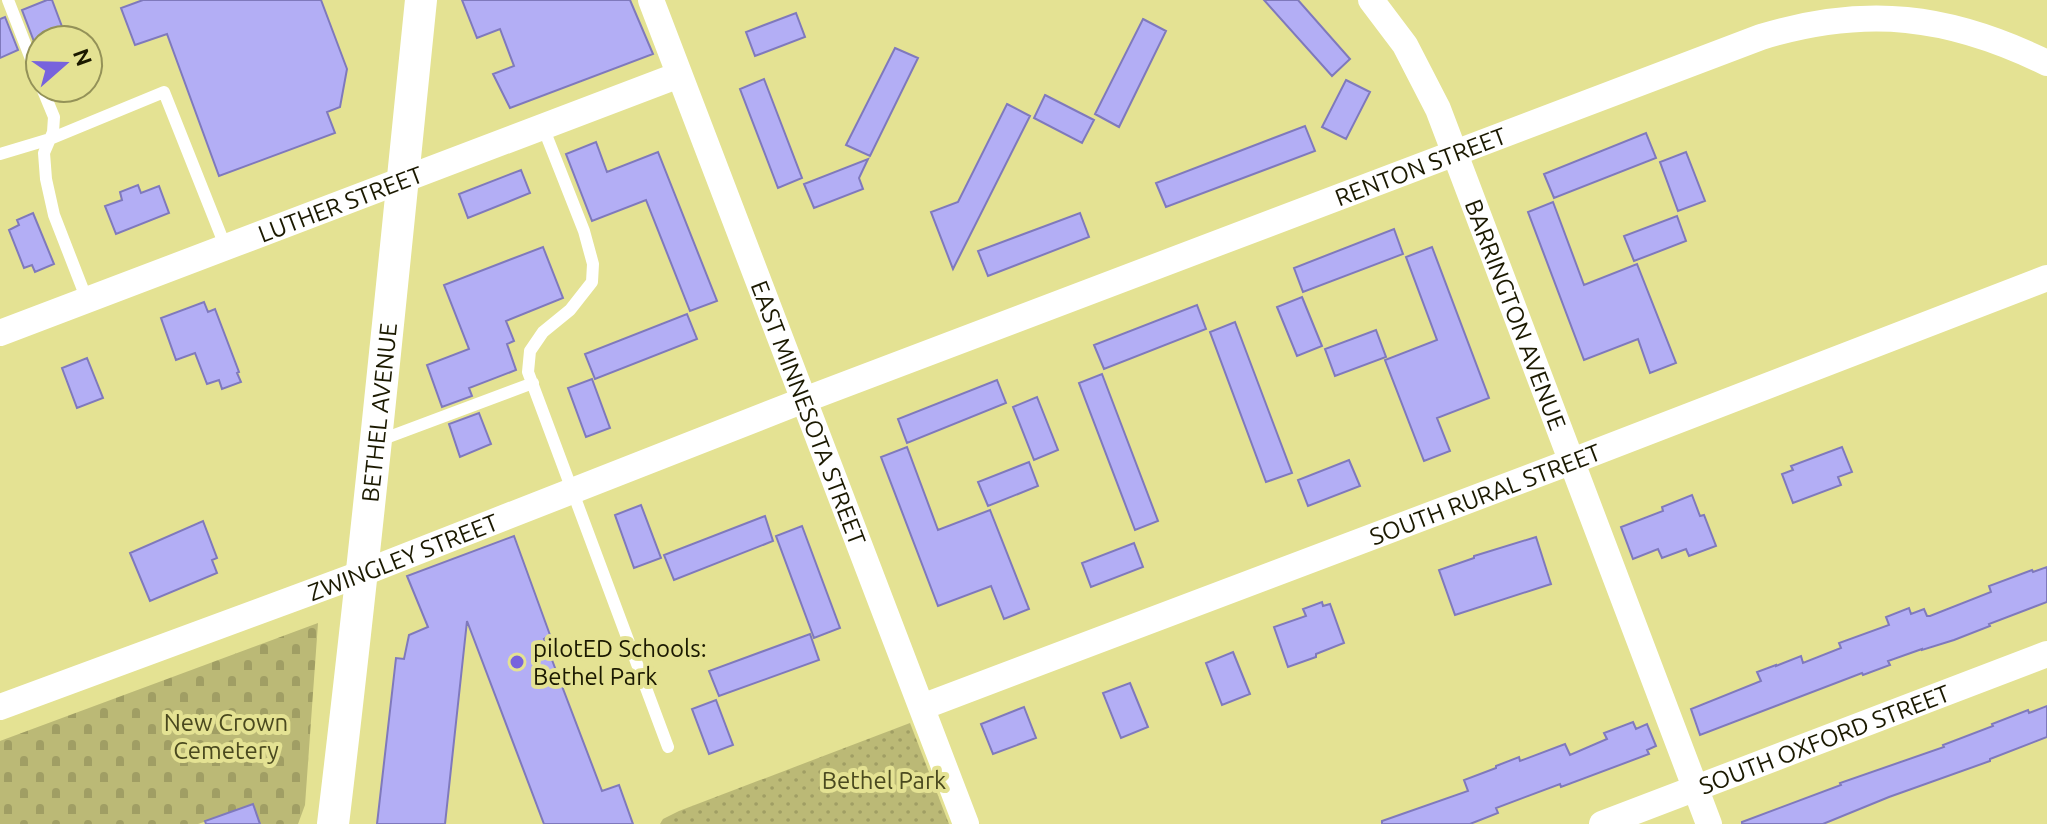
<svg xmlns="http://www.w3.org/2000/svg" width="2047" height="824" viewBox="0 0 2047 824" font-family="Ubuntu,sans-serif">
<style>
.grass{fill:url(#grass-dots)}
.cemetery{fill:url(#cemetery-stones)}
.building{fill:#b3aef5;stroke:#7f79bc;stroke-width:2}
.lines{fill:none;stroke-linecap:round;stroke-linejoin:round}
.service{stroke:#fff;stroke-width:12}
.minor{stroke:#fff;stroke-width:26}
.tertiary{stroke:#fff;stroke-width:32}
.poi-dot{fill:#7763dd;stroke:#e4e293;stroke-width:3}
.labels{text-anchor:middle;dominant-baseline:central;stroke-width:8;stroke-linejoin:round;paint-order:stroke}
.street-label{font-size:24px;fill:#1b1900;stroke:#e4e293}
.poi-label{font-size:24px;fill:#1b1900;stroke:#e4e293;text-anchor:start}
.park-label{font-size:24px;fill:#4a491f;stroke:#e4e293}
</style>
<defs>
<pattern id="grass-dots" width="8" height="8" patternUnits="userSpaceOnUse" patternTransform="scale(2)"><rect width="8" height="8" fill="#bbb976"/><path d="M2 2h.1M6 6h.1" fill="none" stroke="#a09e64" stroke-width="1.8" stroke-linecap="round"/></pattern>
<pattern id="cemetery-stones" width="16" height="16" patternUnits="userSpaceOnUse" patternTransform="scale(2)"><rect width="16" height="16" fill="#bbb976"/><path d="M2 7V4a2 2 0 0 1 4 0v3zM10 15v-3a2 2 0 0 1 4 0v3z" fill="#a09e64"/></pattern>
</defs>
<rect width="100%" height="100%" fill="#e4e293"/>
<path class="grass" d="M 910,723 L 949,824 L 660,824 L 663,819 L 679,811 Z"/>
<path class="cemetery" d="M 318,623 L 305,805 L 298,824 L 260,824 L 253,805 L 198,824 L 0,824 L 0,741 Z"/>
<path class="building" d="M 47,0 L 52,0 L 67,40 L 40,40 L 35,44 L 22,10 Z
M 143,0 L 321,0 L 347,69 L 340,107 L 327,112 L 335,133 L 219,176 L 167,34 L 135,45 L 121,8 Z
M 462,0 L 630,0 L 653,54 L 510,108 L 493,74 L 514,66 L 500,29 L 477,38 Z
M 1264,0 L 1298,0 L 1350,59 L 1332,76 Z
M 796,13 L 805,37 L 755,56 L 746,32 Z
M 5,17 L 18,50 L 0,58 L 0,19 Z
M 1143,19 L 1166,31 L 1119,127 L 1095,114 Z
M 895,48 L 918,58 L 870,156 L 846,145 Z
M 764,79 L 802,178 L 778,188 L 740,89 Z
M 1346,80 L 1370,92 L 1346,139 L 1322,127 Z
M 1045,95 L 1094,120 L 1082,143 L 1034,118 Z
M 1007,104 L 1030,116 L 953,269 L 931,212 L 958,202 Z
M 1305,126 L 1315,151 L 1166,207 L 1156,183 Z
M 1646,133 L 1656,158 L 1554,198 L 1544,174 Z
M 596,142 L 607,172 L 658,152 L 717,301 L 690,311 L 646,200 L 592,221 L 566,154 Z
M 1686,152 L 1705,201 L 1678,211 L 1660,162 Z
M 868,159 L 859,178 L 863,189 L 814,208 L 804,184 Z
M 521,170 L 530,193 L 468,218 L 459,194 Z
M 138,185 L 141,193 L 159,186 L 169,213 L 116,234 L 105,206 L 122,200 L 120,192 Z
M 1553,202 L 1584,285 L 1637,264 L 1676,363 L 1650,373 L 1638,339 L 1584,360 L 1528,212 Z
M 33,213 L 54,264 L 35,272 L 32,265 L 24,268 L 9,230 L 19,225 L 17,220 Z
M 1080,213 L 1089,237 L 988,276 L 978,251 Z
M 1677,216 L 1686,241 L 1634,261 L 1624,236 Z
M 1394,229 L 1403,254 L 1303,292 L 1294,268 Z
M 543,247 L 563,298 L 506,321 L 514,341 L 507,344 L 516,370 L 469,388 L 472,396 L 442,407 L 427,365 L 469,349 L 444,285 Z
M 1432,247 L 1489,398 L 1437,418 L 1450,451 L 1424,461 L 1385,360 L 1437,340 L 1406,257 Z
M 1302,297 L 1322,346 L 1297,356 L 1277,307 Z
M 204,302 L 208,312 L 215,309 L 239,372 L 237,373 L 241,382 L 222,389 L 219,380 L 207,384 L 195,353 L 176,360 L 161,318 Z
M 1197,305 L 1206,329 L 1104,369 L 1094,345 Z
M 687,314 L 697,339 L 595,379 L 585,354 Z
M 1235,322 L 1292,473 L 1266,482 L 1210,332 Z
M 1376,330 L 1386,357 L 1335,376 L 1325,349 Z
M 87,358 L 103,398 L 77,408 L 62,368 Z
M 1102,374 L 1158,521 L 1135,530 L 1079,383 Z
M 592,379 L 610,428 L 586,437 L 568,388 Z
M 997,380 L 1006,403 L 907,443 L 898,419 Z
M 1037,397 L 1058,450 L 1034,460 L 1013,407 Z
M 479,413 L 491,444 L 460,457 L 449,424 Z
M 907,447 L 938,530 L 990,510 L 1029,609 L 1004,619 L 991,586 L 938,606 L 881,457 Z
M 1842,447 L 1852,472 L 1838,477 L 1841,485 L 1793,503 L 1782,474 L 1793,470 L 1791,466 Z
M 1349,460 L 1360,486 L 1308,506 L 1298,480 Z
M 1029,462 L 1038,486 L 988,506 L 978,482 Z
M 1692,495 L 1700,516 L 1704,515 L 1716,546 L 1689,556 L 1686,549 L 1662,558 L 1658,549 L 1633,559 L 1621,527 L 1663,511 L 1662,507 Z
M 641,505 L 661,558 L 634,568 L 615,515 Z
M 765,516 L 773,541 L 674,580 L 664,555 Z
M 203,521 L 217,558 L 212,560 L 217,573 L 150,601 L 130,553 Z
M 802,526 L 840,628 L 814,638 L 776,536 Z
M 514,536 L 550,635 L 544,639 L 602,791 L 619,785 L 633,824 L 544,824 L 467,621 L 445,824 L 377,824 L 396,658 L 404,659 L 409,635 L 428,627 L 407,576 Z
M 1536,537 L 1551,584 L 1455,615 L 1439,570 L 1474,558 L 1474,556 Z
M 1134,543 L 1143,567 L 1091,587 L 1082,563 Z
M 2047,567 L 2047,602 L 1989,624 L 1990,626 L 1954,640 L 1922,650 L 1922,649 L 1888,661 L 1890,665 L 1863,675 L 1862,673 L 1700,735 L 1691,709 L 1761,681 L 1757,672 L 1776,665 L 1776,666 L 1801,656 L 1803,663 L 1841,648 L 1839,643 L 1889,625 L 1886,617 L 1909,608 L 1911,614 L 1924,609 L 1927,616 L 1930,616 L 1991,592 L 1989,586 L 2032,570 L 2033,572 Z
M 1322,602 L 1323,606 L 1330,604 L 1344,643 L 1316,654 L 1316,657 L 1288,667 L 1274,627 L 1306,616 L 1303,609 Z
M 810,634 L 819,660 L 719,696 L 709,671 Z
M 1233,652 L 1250,694 L 1222,705 L 1206,663 Z
M 1130,683 L 1148,727 L 1121,738 L 1103,693 Z
M 716,700 L 733,745 L 709,754 L 692,709 Z
M 2047,706 L 2047,737 L 1990,759 L 1990,761 L 1889,797 L 1823,824 L 1742,824 L 1742,822 L 1841,785 L 1840,783 L 1944,747 L 1943,745 L 1993,726 L 1992,724 L 2028,710 L 2029,713 Z
M 1024,707 L 1036,738 L 993,754 L 981,724 Z
M 1633,722 L 1636,729 L 1647,724 L 1656,746 L 1647,750 L 1649,754 L 1561,787 L 1560,784 L 1496,808 L 1498,813 L 1470,824 L 1382,824 L 1382,821 L 1468,791 L 1464,780 L 1496,768 L 1496,766 L 1519,757 L 1520,761 L 1565,744 L 1570,755 L 1607,739 L 1604,733 Z
M 253,804 L 260,824 L 206,824 L 205,821 Z"/>
<g class="lines">
<path class="service" d="M 8,0 L 40,82
M 42,88 L 54,117 L 53,132 L 44,153 L 46,179 L 54,215 L 87,300
M 543,127 L 584,231 L 593,264 L 592,282 L 570,310 L 543,332 L 530,351 L 528,372 L 668,747
M 0,154 L 50,139 L 164,92 L 226,248
M 378,441 L 533,383"/>
<g class="minor">
<path id="s1" d="M 651,0 L 966,824"/>
<path id="s2" d="M 1371,0 L 1405,45 L 1438,109 L 1709,824"/>
<path id="s3" d="M 0,333 L 679,75"/>
<path id="s4" d="M 0,707 L 363,573 L 804,400 L 1761,37 C 1866,5 1949,15 2047,63"/>
<path id="s5" d="M 922,707 L 1570,462 L 2047,278"/>
<path id="s6" d="M 1602,824 L 2047,654"/>
</g>
<path class="tertiary" id="s7" d="M 333,824 C 366,550 393,275 421,0"/>
</g>
<circle class="poi-dot" cx="517" cy="662" r="8"/>
<g class="labels">
<g class="street-label">
<text stroke="none"><textPath href="#s4" startOffset="1520">RENTON STREET</textPath></text>
<text stroke="none"><textPath href="#s3" startOffset="364">LUTHER STREET</textPath></text>
<text stroke="none"><textPath href="#s2" startOffset="348">BARRINGTON AVENUE</textPath></text>
<text stroke="none"><textPath href="#s7" startOffset="414">BETHEL AVENUE</textPath></text>
<text stroke="none"><textPath href="#s1" startOffset="442">EAST MINNESOTA STREET</textPath></text>
<text stroke="none"><textPath href="#s5" startOffset="602">SOUTH RURAL STREET</textPath></text>
<text stroke="none"><textPath href="#s4" startOffset="430">ZWINGLEY STREET</textPath></text>
<text stroke="none"><textPath href="#s6" startOffset="238">SOUTH OXFORD STREET</textPath></text>
</g>
<g class="poi-label">
<text x="533" y="648">pilotED Schools:<tspan x="533" dy="28">Bethel Park</tspan></text>
</g>
<g class="park-label">
<text x="226" y="722">New Crown<tspan x="226" dy="28">Cemetery</tspan></text>
<text x="884" y="780">Bethel Park</text>
</g>
</g>
<g transform="translate(64 64) rotate(70)"><circle r="38" fill="#e4e293" stroke="#949258" stroke-width="2"/>
<path d="M0-6L14 30L0 20L-14 30Z" fill="#7763dd"/>
<text y="-12" font-size="22" font-weight="bold" text-anchor="middle" fill="#1b1900">N</text>
</g>
</svg>
